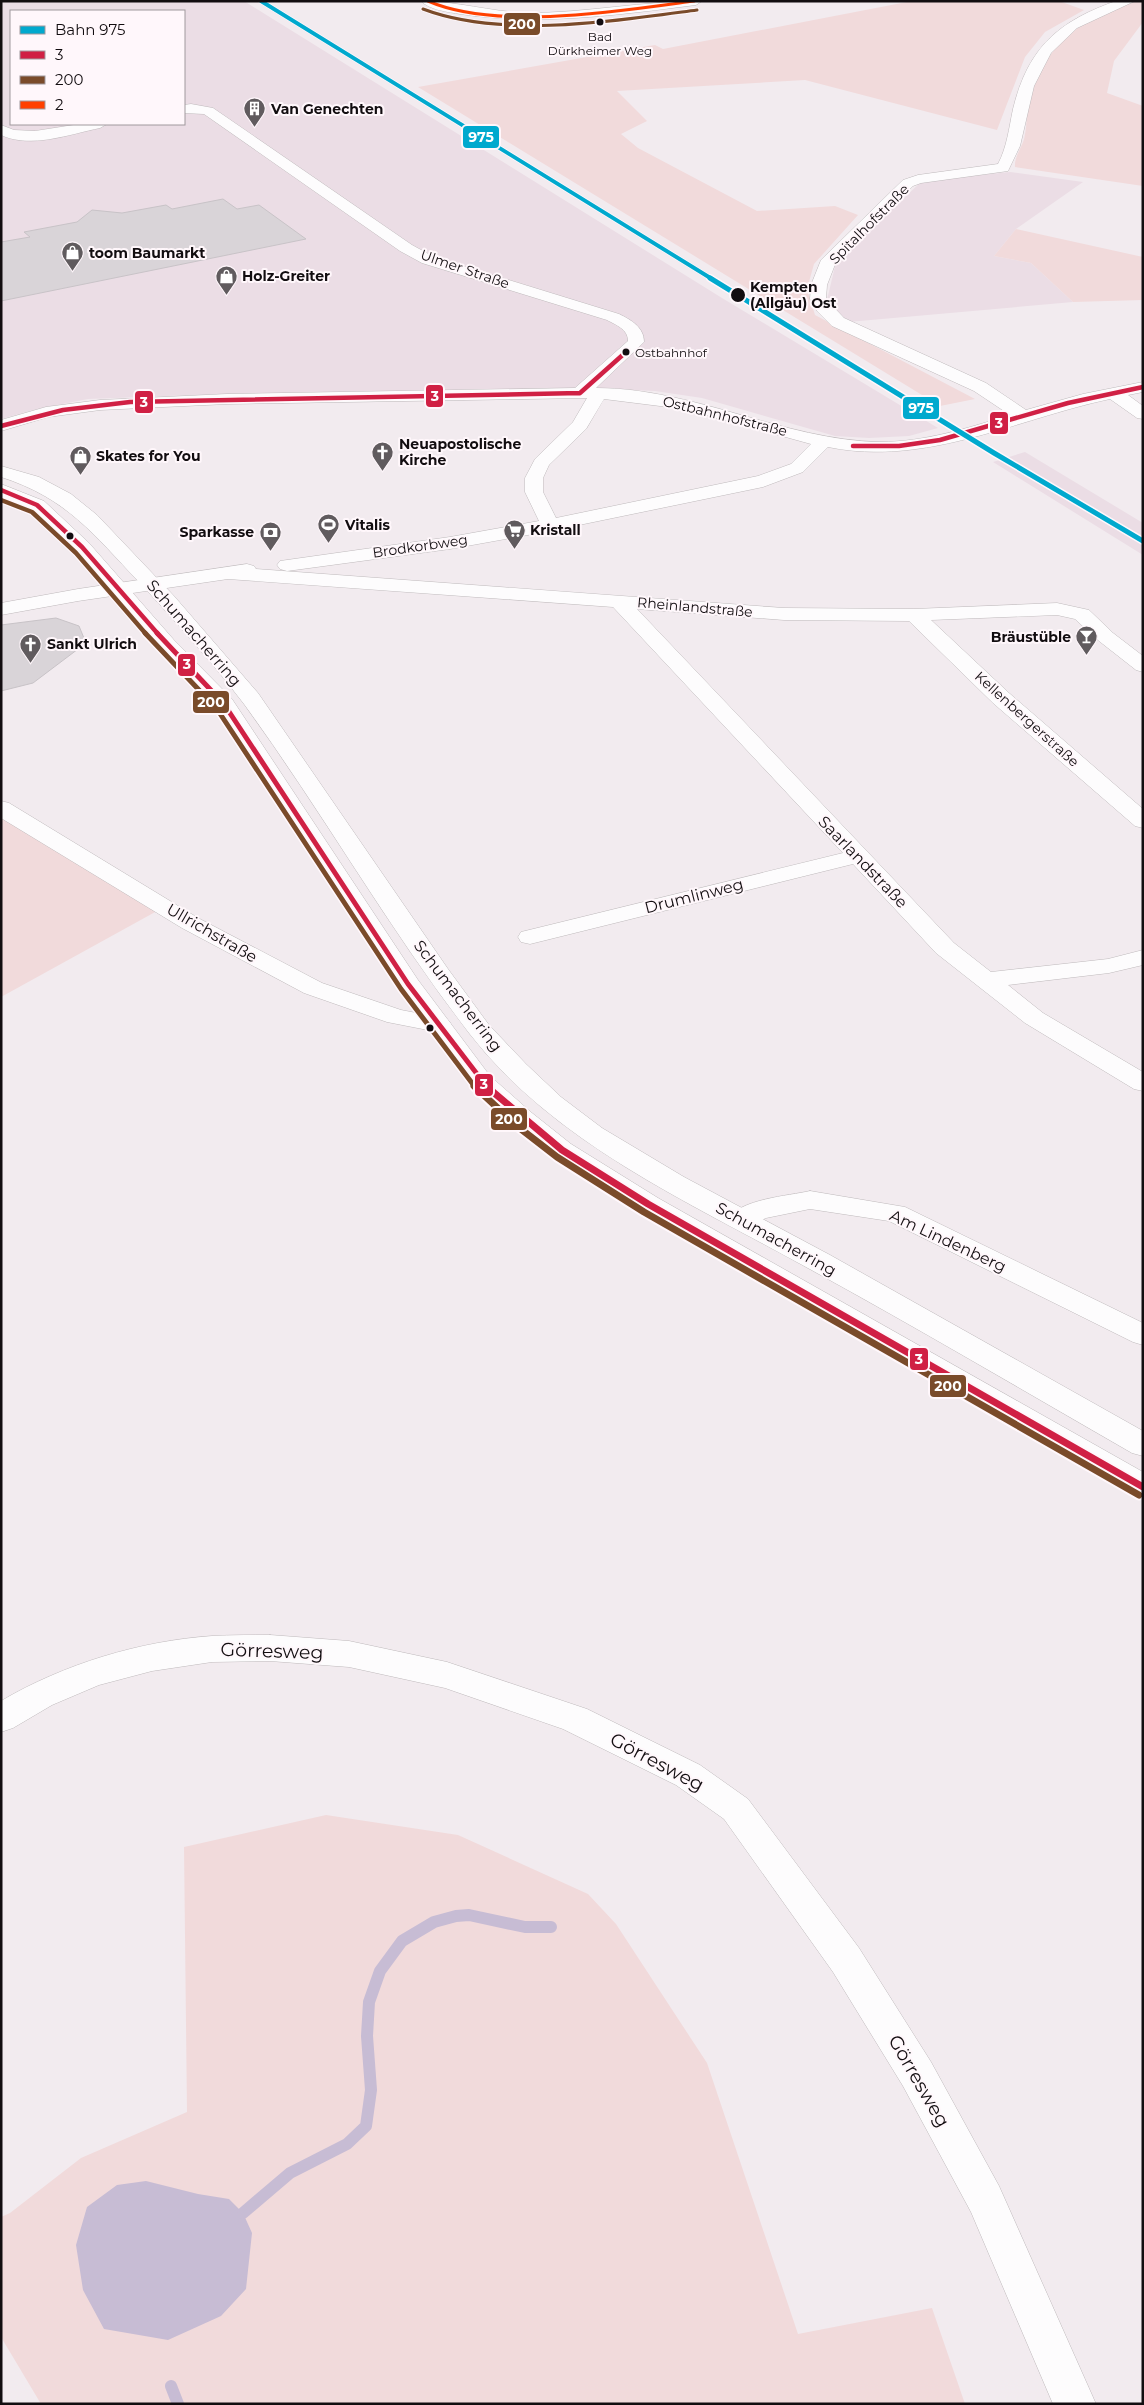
<svg xmlns="http://www.w3.org/2000/svg" width="1144" height="2405" viewBox="0 0 1144 2405" font-family="Montserrat,sans-serif">
<style>
.built{fill:#ebdde5;fill-rule:evenodd}
.green{fill:#f1dadb}
.water{fill:#c7bcd4}
.lines{fill:none;stroke-linecap:round;stroke-linejoin:round}
.stream{stroke:#c7bcd4;stroke-width:12}
.building{fill:#d9d4d8;stroke:#c8c3c7}
.street-casing{stroke:#bfbabc;stroke-width:1}
.primary-casing{stroke:#bfbabc;stroke-width:1}
.street{fill:#fdfcfd;fill-rule:evenodd}
.primary{fill:#fdfcfd;fill-rule:evenodd}
.bus-1-far2-casing{stroke:#fff7fb;stroke-width:7}
.bus-1-far1-casing{stroke:#fff7fb;stroke-width:8}
.bus-1-casing{stroke:#fff7fb;stroke-width:11}
.bus-2-far3-casing{stroke:#fff7fb;stroke-width:5}
.bus-2-far2-casing{stroke:#fff7fb;stroke-width:7}
.bus-2-far1-casing{stroke:#fff7fb;stroke-width:8}
.bus-2-casing{stroke:#fff7fb;stroke-width:11}
.bus-3-casing{stroke:#fff7fb;stroke-width:5}
.bus-1-far2{stroke:#d02044;stroke-width:4.5}
.bus-1-far1{stroke:#d02044;stroke-width:5}
.bus-1{stroke:#d02044;stroke-width:7}
.bus-2-far3{stroke:#7a4b2a;stroke-width:3}
.bus-2-far2{stroke:#7a4b2a;stroke-width:4.5}
.bus-2-far1{stroke:#7a4b2a;stroke-width:5}
.bus-2{stroke:#7a4b2a;stroke-width:7}
.bus-3{stroke:#ff4000;stroke-width:3}
.rail-1-far1-casing{stroke:#fff7fb;stroke-width:5.5}
.rail-1-casing{stroke:#fff7fb;stroke-width:8}
.rail-1-far1{stroke:#00a9ce;stroke-width:4}
.rail-1{stroke:#00a9ce;stroke-width:5}
.bus-dot{fill:#120d10;stroke:#fff7fb;stroke-width:2}
.labels{text-anchor:middle;dominant-baseline:central;stroke-width:4;stroke-linejoin:round;paint-order:stroke}
.far-bus-label{font-size:12px;fill:#120d10;stroke:#fff7fb}
.far-poi-label{font-size:14px;font-weight:bold;fill:#120d10;stroke:#fff7fb;text-anchor:start}
.far-street-label{font-size:14px;fill:#120d10;stroke:#fff7fb}
.far-stop-label{font-size:14px;font-weight:bold;fill:#120d10;stroke:#fff7fb;text-anchor:start}
.street-label{font-size:16px;fill:#120d10;stroke:#fff7fb}
.near-street-label{font-size:19px;fill:#120d10;stroke:#fff7fb}
.line-badge{stroke:#fff7fb;stroke-width:2}
.badge-label{font-size:14px;text-anchor:middle;font-weight:bold;fill:#fff}
</style>
<rect width="100%" height="100%" fill="#f2ebef"/>
<path class="built" d="M 1,1 L 244,1 L 722,298 L 938,428 L 909,436 L 869,438 L 835,436 L 702,398 L 655,391 L 585,388 L 221,394 L 88,399 L 37,409 L 1,419 ZM 11,11 L 184,11 L 184,124 L 11,124 Z
M 1010,172 L 1083,182 L 1016,229 L 994,256 L 1031,263 L 1073,302 L 848,322 L 827,300 L 836,262 L 922,181 Z
M 1025,452 L 1143,523 L 1143,555 L 993,462 Z"/>
<path class="green" d="M 912,1 L 1059,1 L 1084,10 L 1045,32 L 1025,57 L 997,130 L 805,80 L 617,91 L 647,121 L 621,134 L 638,148 L 757,211 L 835,206 L 858,215 L 814,264 L 807,289 L 815,315 L 975,399 L 940,406 L 418,87 L 655,45 L 663,49 Z
M 1138,1 L 1143,1 L 1143,22 L 1114,61 L 1107,93 L 1143,106 L 1143,186 L 1015,167 C 1014,155 1024,146 1025,134 C 1027,126 1026,116 1028,107 C 1043,45 1078,18 1138,1 Z
M 1016,229 L 1143,257 L 1143,300 L 1073,302 L 1031,263 L 994,256 Z
M 1,816 L 157,911 L 1,997 Z
M 326,1815 L 458,1835 L 588,1894 L 616,1924 L 707,2063 L 798,2334 L 932,2308 L 965,2404 L 41,2404 L 1,2337 L 1,2217 L 10,2213 L 81,2158 L 187,2112 L 184,1847 Z"/>
<path class="water" d="M 146,2181 L 198,2194 L 229,2199 L 243,2213 L 252,2233 L 246,2289 L 221,2316 L 168,2340 L 104,2329 L 83,2290 L 76,2245 L 87,2207 L 117,2185 Z"/>
<g class="lines">
<path class="stream" d="M 243,2213 L 290,2173 L 347,2144 L 366,2126 L 371,2090 L 367,2036 L 369,2002 L 380,1971 L 402,1941 L 434,1922 L 456,1916 L 469,1915 L 525,1927 L 551,1927
M 171,2386 L 178,2404"/>
</g>
<path class="building" d="M 223,199 L 237,209 L 259,205 L 306,239 L 1,301 L 1,242 L 30,237 L 24,232 L 77,222 L 92,210 L 122,213 L 166,205 L 172,209 Z
M 56,618 L 79,626 L 86,643 L 33,683 L 1,691 L 1,625 Z"/>
<g class="lines">
<defs>
<path id="street" d="M 421,1 C 456,1 491,12 527,13 C 586,13 643,1 702,1 L 696,5 C 617,15 540,26 460,14 C 449,12 429,10 421,1 Z
M 1116,1 L 1135,1 L 1077,28 L 1051,53 L 1034,86 L 1020,146 L 1008,171 L 921,183 L 913,186 L 836,262 L 827,285 L 826,299 L 844,318 L 986,383 L 1026,410 L 1083,394 L 1143,382 L 1143,392 L 1128,395 L 1143,406 L 1143,419 L 1137,418 L 1110,399 C 1016,419 926,467 828,447 L 803,472 L 763,487 L 550,531 L 450,549 L 287,571 L 280,569 L 277,565 L 280,561 L 450,537 L 539,521 L 525,492 L 525,478 L 535,459 L 573,422 L 587,398 L 227,404 L 100,410 L 48,417 L 1,431 L 1,420 L 46,407 L 100,400 L 227,394 L 575,388 L 628,341 C 628,329 616,325 607,320 L 422,263 L 400,251 L 204,114 L 184,113 L 184,105 L 191,104 L 213,108 L 412,245 L 434,257 L 619,314 C 631,320 644,327 644,342 L 596,388 C 694,388 783,440 880,442 C 925,442 968,428 1010,415 L 974,391 L 832,326 L 817,311 L 810,299 L 811,285 L 821,260 L 903,180 L 918,175 L 998,164 C 1007,147 1009,128 1013,109 C 1028,47 1059,21 1116,1 ZM 604,399 L 684,409 L 811,444 L 791,464 L 758,476 L 556,518 L 543,492 L 543,478 L 549,465 L 586,429 Z
M 80,124 L 107,124 L 100,128 C 70,134 31,149 1,135 L 1,125 L 14,130 L 35,131 Z
M 247,564 L 254,566 L 256,569 L 784,608 L 914,609 L 1057,603 L 1089,610 L 1113,633 L 1143,656 L 1143,672 L 1136,670 L 1099,641 L 1075,619 L 1057,615 L 931,620 L 1009,693 L 1143,809 L 1143,828 L 1135,826 L 993,703 L 909,621 L 784,620 L 637,609 L 954,943 L 991,972 L 1108,959 L 1143,950 L 1143,965 L 1109,973 L 1008,985 L 1043,1013 L 1143,1072 L 1143,1091 L 1134,1089 L 1025,1023 L 936,953 L 853,864 L 530,944 L 521,942 L 518,937 L 521,932 L 843,853 L 613,607 L 228,579 L 78,601 L 1,615 L 1,603 L 78,589 Z
M 1,801 L 9,803 L 198,918 L 322,983 L 401,1010 L 447,1019 L 451,1024 L 447,1029 L 438,1032 L 387,1022 L 304,993 L 182,928 L 1,818 Z
M 810,1191 L 905,1207 L 1143,1323 L 1143,1345 L 1133,1342 L 889,1221 L 810,1209 L 766,1218 L 742,1228 L 732,1225 L 728,1219 C 740,1199 788,1196 810,1191 Z
M 270,1635 L 349,1641 L 447,1662 L 587,1709 L 700,1765 L 748,1799 L 859,1948 L 931,2062 L 999,2186 L 1096,2404 L 1053,2404 L 971,2212 L 903,2086 L 833,1972 L 724,1819 L 676,1785 L 563,1729 L 445,1688 L 349,1667 L 270,1661 L 212,1662 L 152,1671 L 99,1685 L 52,1705 L 13,1728 L 1,1732 L 1,1701 C 64,1664 140,1641 212,1636 C 231,1635 251,1635 270,1635 Z"/>
<path id="primary" d="M 1,466 L 39,477 L 71,494 L 97,515 L 174,596 L 258,693 L 448,969 L 489,1025 L 526,1064 L 561,1097 L 602,1128 L 684,1177 L 830,1255 L 1143,1431 L 1143,1456 L 1132,1453 C 1024,1391 916,1327 806,1267 C 687,1201 554,1143 469,1033 C 388,928 322,811 244,704 C 212,662 175,621 139,582 C 93,534 67,498 1,477 Z
M 1,484 L 44,501 L 89,543 L 174,640 L 232,699 L 418,980 L 490,1076 L 532,1113 L 571,1144 L 658,1198 L 1143,1472 L 1143,1498 L 1132,1495 L 638,1210 L 553,1156 L 514,1125 L 472,1088 L 399,989 L 216,708 L 160,648 L 75,551 L 30,509 L 1,497 Z"/>
</defs>
<use href="#street" class="street-casing"/>
<use href="#primary" class="primary-casing"/>
<use href="#street" class="street"/>
<use href="#primary" class="primary"/>
<defs>
<path id="bus-1-far2" d="M 580,393 L 626,352
M 1,426 L 63,410 L 130,402 L 580,393
M 853,446 L 899,446 L 940,440 L 1068,403 L 1143,387
M 1,490 L 37,505 L 82,547 L 158,634"/>
<path id="bus-1-far1" d="M 157,633 L 224,704 L 408,984 L 487,1087"/>
<path id="bus-1" d="M 486,1086 L 562,1150 L 648,1204 L 1143,1487"/>
<path id="bus-2-far3" d="M 423,9 C 502,39 615,21 697,10"/>
<path id="bus-2-far2" d="M 1,500 L 32,512 L 76,553 L 146,634"/>
<path id="bus-2-far1" d="M 145,633 L 217,709 L 401,989 L 475,1087"/>
<path id="bus-2" d="M 474,1086 L 517,1126 L 557,1157 L 644,1212 L 1139,1495"/>
<path id="bus-3" d="M 428,1 C 497,31 621,11 694,1"/>
</defs>
<use href="#bus-1-far2" class="bus-1-far2-casing"/>
<use href="#bus-1-far1" class="bus-1-far1-casing"/>
<use href="#bus-1" class="bus-1-casing"/>
<use href="#bus-2-far3" class="bus-2-far3-casing"/>
<use href="#bus-2-far2" class="bus-2-far2-casing"/>
<use href="#bus-2-far1" class="bus-2-far1-casing"/>
<use href="#bus-2" class="bus-2-casing"/>
<use href="#bus-3" class="bus-3-casing"/>
<use href="#bus-1-far2" class="bus-1-far2"/>
<use href="#bus-1-far1" class="bus-1-far1"/>
<use href="#bus-1" class="bus-1"/>
<use href="#bus-2-far3" class="bus-2-far3"/>
<use href="#bus-2-far2" class="bus-2-far2"/>
<use href="#bus-2-far1" class="bus-2-far1"/>
<use href="#bus-2" class="bus-2"/>
<use href="#bus-3" class="bus-3"/>
<defs>
<path id="rail-1-far1" d="M 261,1 L 712,279"/>
<path id="rail-1" d="M 710,278 L 994,453 L 1143,541"/>
</defs>
<use href="#rail-1-far1" class="rail-1-far1-casing"/>
<use href="#rail-1" class="rail-1-casing"/>
<use href="#rail-1-far1" class="rail-1-far1"/>
<use href="#rail-1" class="rail-1"/>
</g>
<defs>
<symbol id="building-pin" viewBox="-11 -11 22 30"><path d="M0 17L-7.5 6A9.5 9.5 0 1 1 7.5 6Z" fill="#605b5e" stroke="#fff7fb"/><path d="M-4-6H4V6H1V3H-1V6H-4ZM-2.5-4.3h1.7v1.8h-1.7ZM.8-4.3h1.7v1.8H.8ZM-2.5-1h1.7V.8h-1.7ZM.8-1h1.7V.8H.8Z" fill="#fff"/></symbol>
<symbol id="shop-pin" viewBox="-11 -11 22 30"><path d="M0 17L-7.5 6A9.5 9.5 0 1 1 7.5 6Z" fill="#605b5e" stroke="#fff7fb"/><path d="M-5-2.5h2.3a2.7 3.5 0 0 1 5.4 0H5L5.5 6h-11ZM-1.5-2.5h3a1.5 2.3 0 0 0-3 0Z" fill="#fff"/></symbol>
<symbol id="church-pin" viewBox="-11 -11 22 30"><path d="M0 17L-7.5 6A9.5 9.5 0 1 1 7.5 6Z" fill="#605b5e" stroke="#fff7fb"/><path d="M-1.2-6h2.4v3.5h3.3v2.4h-3.3V6h-2.4V-.1h-3.3v-2.4h3.3Z" fill="#fff"/></symbol>
<symbol id="stadium-pin" viewBox="-11 -11 22 30"><path d="M0 17L-7.5 6A9.5 9.5 0 1 1 7.5 6Z" fill="#605b5e" stroke="#fff7fb"/><path d="M0-5a6.5 5 0 1 0 0 10a6.5 5 0 1 0 0-10ZM-3.5-1.8h7v3.6h-7Z" fill="#fff"/></symbol>
<symbol id="supermarket-pin" viewBox="-11 -11 22 30"><path d="M0 17L-7.5 6A9.5 9.5 0 1 1 7.5 6Z" fill="#605b5e" stroke="#fff7fb"/><path d="M-6-5.5h2.5l.6 2H6L4.5 2H-2.5L-4.4-4H-6ZM-1.5 3.2a1.3 1.3 0 1 0 .1 0ZM3 3.2a1.3 1.3 0 1 0 .1 0Z" fill="#fff"/></symbol>
<symbol id="bank-pin" viewBox="-11 -11 22 30"><path d="M0 17L-7.5 6A9.5 9.5 0 1 1 7.5 6Z" fill="#605b5e" stroke="#fff7fb"/><path d="M-6-4H6V4H-6ZM0-2.3a2.3 2.3 0 1 0 0 4.6a2.3 2.3 0 1 0 0-4.6Z" fill="#fff"/></symbol>
<symbol id="bar-pin" viewBox="-11 -11 22 30"><path d="M0 17L-7.5 6A9.5 9.5 0 1 1 7.5 6Z" fill="#605b5e" stroke="#fff7fb"/><path d="M-6-5H6L.8 .8V4.5H3.5V6h-7V4.5H-.8V.8Z" fill="#fff"/></symbol>
</defs>
<g fill-rule="evenodd">
<use href="#building-pin" x="242" y="96" width="25" height="34"/>
<use href="#shop-pin" x="60" y="240" width="25" height="34"/>
<use href="#shop-pin" x="214" y="264" width="25" height="34"/>
<use href="#church-pin" x="370" y="440" width="25" height="34"/>
<use href="#shop-pin" x="68" y="444" width="25" height="34"/>
<use href="#stadium-pin" x="316" y="512" width="25" height="34"/>
<use href="#supermarket-pin" x="502" y="518" width="25" height="34"/>
<use href="#bank-pin" x="258" y="520" width="25" height="34"/>
<use href="#bar-pin" x="1074" y="624" width="25" height="34"/>
<use href="#church-pin" x="18" y="632" width="25" height="34"/>
</g>
<g class="bus-dot">
<circle cx="600" cy="22" r="4.5"/>
<circle cx="738" cy="295" r="8"/>
<circle cx="626" cy="352" r="4.5"/>
<circle cx="70" cy="536" r="4.5"/>
<circle cx="430" cy="1028" r="4.5"/>
</g>
<g class="labels">
<g class="far-bus-label">
<text x="600" y="36">Bad<tspan x="600" dy="14">Dürkheimer Weg</tspan></text>
<text x="635" y="352" text-anchor="start">Ostbahnhof</text>
</g>
<g class="far-poi-label">
<text x="271" y="109">Van Genechten</text>
<text x="89" y="253">toom Baumarkt</text>
<text x="242" y="276">Holz-Greiter</text>
<text x="399" y="444">Neuapostolische<tspan x="399" dy="16">Kirche</tspan></text>
<text x="96" y="456">Skates for You</text>
<text x="345" y="525">Vitalis</text>
<text x="530" y="530">Kristall</text>
<text x="254" y="532" text-anchor="end">Sparkasse</text>
<text x="1071" y="637" text-anchor="end">Bräustüble</text>
<text x="47" y="644">Sankt Ulrich</text>
</g>
<g class="far-street-label">
<text transform="translate(869 224) rotate(-45)">Spitalhofstraße</text>
<text transform="translate(465 269) rotate(19)">Ulmer Straße</text>
<text transform="translate(725 416) rotate(14)">Ostbahnhofstraße</text>
<text transform="translate(420 546) rotate(-8)">Brodkorbweg</text>
<text transform="translate(695 607) rotate(5)">Rheinlandstraße</text>
<text transform="translate(1027 719) rotate(42)">Kellenbergerstraße</text>
</g>
<g class="far-stop-label">
<text x="750" y="287">Kempten<tspan x="750" dy="16">(Allgäu) Ost</tspan></text>
</g>
<g class="street-label">
<text transform="translate(194 633) rotate(49)">Schumacherring</text>
<text transform="translate(863 862) rotate(46)">Saarlandstraße</text>
<text transform="translate(694 896) rotate(-14)">Drumlinweg</text>
<text transform="translate(212 933) rotate(30)">Ullrichstraße</text>
<text transform="translate(458 996) rotate(53)">Schumacherring</text>
<text transform="translate(776 1239) rotate(29)">Schumacherring</text>
<text transform="translate(948 1241) rotate(25)">Am Lindenberg</text>
</g>
<g class="near-street-label">
<text transform="translate(272 1651) rotate(2)">Görresweg</text>
<text transform="translate(657 1762) rotate(28)">Görresweg</text>
<text transform="translate(919 2081) rotate(60)">Görresweg</text>
</g>
</g>
<g class="line-badge">
<rect x="503" y="12" width="38" height="24" rx="5" fill="#7a4b2a"/>
<rect x="462" y="125" width="38" height="24" rx="5" fill="#00a9ce"/>
<rect x="425" y="384" width="19" height="24" rx="5" fill="#d02044"/>
<rect x="134" y="390" width="20" height="24" rx="5" fill="#d02044"/>
<rect x="902" y="396" width="38" height="24" rx="5" fill="#00a9ce"/>
<rect x="989" y="411" width="20" height="24" rx="5" fill="#d02044"/>
<rect x="177" y="653" width="19" height="24" rx="5" fill="#d02044"/>
<rect x="192" y="690" width="38" height="24" rx="5" fill="#7a4b2a"/>
<rect x="474" y="1073" width="20" height="24" rx="5" fill="#d02044"/>
<rect x="490" y="1107" width="38" height="24" rx="5" fill="#7a4b2a"/>
<rect x="909" y="1347" width="20" height="24" rx="5" fill="#d02044"/>
<rect x="929" y="1374" width="38" height="24" rx="5" fill="#7a4b2a"/>
</g>
<g class="badge-label">
<text x="522" y="29">200</text>
<text x="481" y="142">975</text>
<text x="435" y="401">3</text>
<text x="144" y="407">3</text>
<text x="921" y="413">975</text>
<text x="999" y="428">3</text>
<text x="187" y="669">3</text>
<text x="211" y="707">200</text>
<text x="484" y="1089">3</text>
<text x="509" y="1124">200</text>
<text x="919" y="1364">3</text>
<text x="948" y="1391">200</text>
</g>
<rect width="1144" height="2405" fill="none" stroke="#120d10" stroke-width="5"/>
<rect x="10" y="10" width="175" height="115" fill="#fff7fb" stroke="#a0999d"/>
<rect x="20" y="26" width="25" height="8" fill="#00a9ce" stroke="#a0999d"/>
<text x="55" y="35" font-size="15" fill="#120d10">Bahn 975</text>
<rect x="20" y="51" width="25" height="8" fill="#d02044" stroke="#a0999d"/>
<text x="55" y="60" font-size="15" fill="#120d10">3</text>
<rect x="20" y="76" width="25" height="8" fill="#7a4b2a" stroke="#a0999d"/>
<text x="55" y="85" font-size="15" fill="#120d10">200</text>
<rect x="20" y="101" width="25" height="8" fill="#ff4000" stroke="#a0999d"/>
<text x="55" y="110" font-size="15" fill="#120d10">2</text>
</svg>
